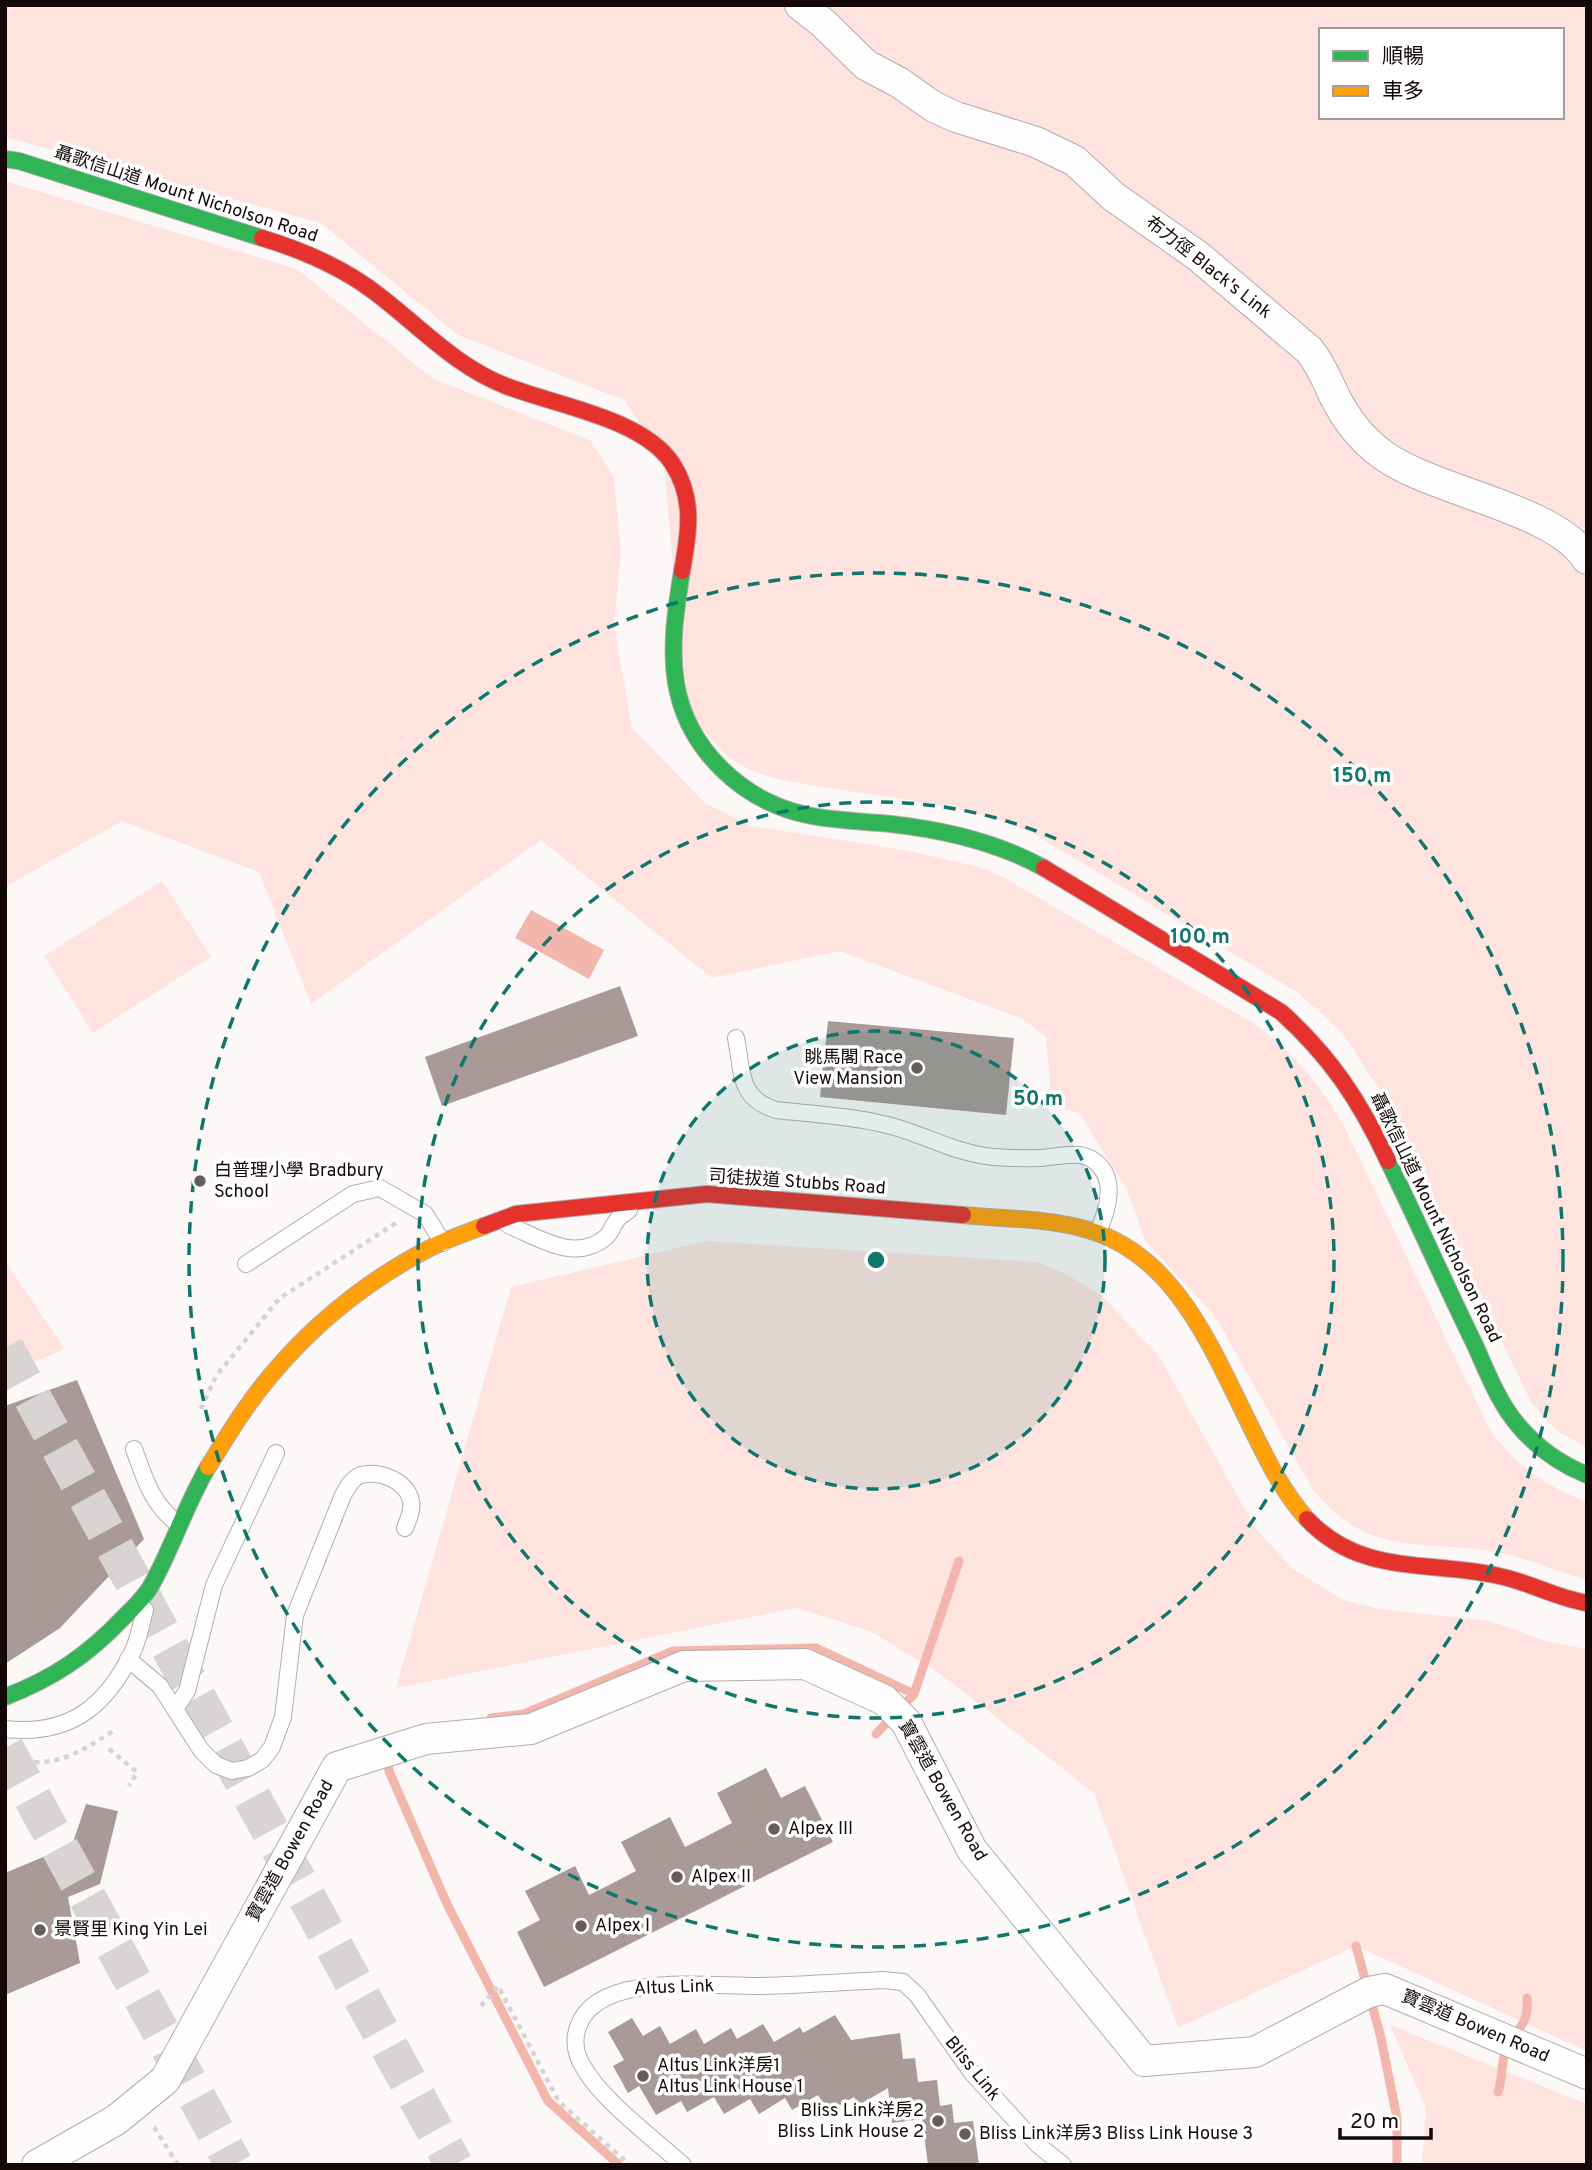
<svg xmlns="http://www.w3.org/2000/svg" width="1592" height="2170" viewBox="0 0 1592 2170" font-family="Overpass,'Noto Sans TC',sans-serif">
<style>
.green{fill:#fee3df;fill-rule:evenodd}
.water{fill:#f2b6ac}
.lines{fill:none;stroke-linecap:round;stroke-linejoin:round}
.stream{stroke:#f2b6ac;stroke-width:9}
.building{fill:#a99997}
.highway-tunnel{stroke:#d9d4d4;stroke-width:38;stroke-dasharray:38 19;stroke-linecap:butt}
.lane-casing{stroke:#b4acab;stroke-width:18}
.street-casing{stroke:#b4acab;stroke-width:32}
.fast-casing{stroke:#b4acab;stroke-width:18}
.slow-casing{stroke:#b4acab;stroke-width:18}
.jam-casing{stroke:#b4acab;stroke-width:18}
.path{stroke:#d5d3d3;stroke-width:4.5;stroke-dasharray:5 5;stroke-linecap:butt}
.lane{stroke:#fffefe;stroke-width:16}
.street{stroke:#fffefe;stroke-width:30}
.fast{stroke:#30b455;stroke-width:16}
.slow{stroke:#ff9f0a;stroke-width:16}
.jam{stroke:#e5322d;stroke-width:16}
.ring{fill:none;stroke:#0f766e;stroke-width:3.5;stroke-dasharray:12 9}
.poi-dot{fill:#655d5c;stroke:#fff;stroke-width:2.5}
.labels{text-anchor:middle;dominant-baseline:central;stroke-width:7;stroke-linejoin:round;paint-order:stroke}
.street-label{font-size:18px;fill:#140908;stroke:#fff}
.poi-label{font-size:18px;fill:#140908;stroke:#fff;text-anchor:start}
.centre{fill:#0f766e;stroke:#fff;stroke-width:3.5}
.ring-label{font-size:21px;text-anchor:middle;font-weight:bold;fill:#0f766e;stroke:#fff;stroke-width:7;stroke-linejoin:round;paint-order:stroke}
</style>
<rect width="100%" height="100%" fill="#fcf8f8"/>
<path class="green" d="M 5,5 L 1587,5 L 1587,1448 L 1556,1430 L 1531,1402 L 1386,1100 L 1345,1037 L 1329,1020 L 1297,992 L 1034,834 C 974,807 906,800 842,790 C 807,784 771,782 739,764 C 723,755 694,719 679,704 L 672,553 L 663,459 L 624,400 L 458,335 L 321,223 L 5,137 ZM 1321,30 L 1562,30 L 1562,117 L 1321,117 Z
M 5,181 L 297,269 L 432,378 L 591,441 L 614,477 L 621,553 L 614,625 L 632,728 L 706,804 L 752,826 L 904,850 L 979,867 L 998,874 L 1251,1022 C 1291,1049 1319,1082 1343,1124 L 1489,1428 C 1514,1465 1546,1486 1587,1502 L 1587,1580 C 1559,1573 1533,1560 1505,1554 C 1426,1537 1372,1562 1313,1490 L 1215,1316 L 1146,1242 L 1126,1188 L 1079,1113 L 1052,1106 L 1046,1037 L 1023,1019 L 840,951 L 712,978 L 541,840 L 311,1004 L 259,872 L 122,821 L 5,887 Z
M 162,881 L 211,957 L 93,1033 L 44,956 Z
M 707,1241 L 1037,1262 L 1066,1274 L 1102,1296 L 1159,1356 L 1256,1529 L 1293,1569 L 1344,1600 L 1379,1609 L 1490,1621 L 1546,1641 L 1587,1649 L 1587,2051 L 1356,1946 L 1178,2028 L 1094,1793 L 939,1673 L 870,1631 L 796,1608 L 396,1688 L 511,1287 Z
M 5,1261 L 65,1349 L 5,1374 Z
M 1390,2025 L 1587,2104 L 1587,2165 L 1422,2165 L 1426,2108 Z"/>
<path class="water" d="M 531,910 L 604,950 L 589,979 L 515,938 Z"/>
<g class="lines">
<path class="stream" d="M 491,1718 L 524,1714 L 673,1651 L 816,1648 L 914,1694
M 876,1734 L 914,1694 L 959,1561
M 387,1757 L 389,1771 L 447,1904 L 548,2101 L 619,2165
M 1356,1946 L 1381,2038 L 1397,2118 L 1397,2165
M 1498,2092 C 1503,2077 1501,2065 1505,2053 C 1512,2029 1530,2029 1527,1998"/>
</g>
<path class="building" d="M 620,986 L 638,1036 L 442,1106 L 425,1057 Z
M 828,1021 L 1014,1038 L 1006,1115 L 820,1097 Z
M 77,1380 L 144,1539 L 60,1628 L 5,1664 L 5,1406 Z
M 766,1768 L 781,1798 L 805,1786 L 833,1842 L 544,1987 L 517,1932 L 540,1920 L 525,1891 L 575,1866 L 589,1895 L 613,1883 L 636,1871 L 621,1842 L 670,1817 L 685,1847 L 709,1835 L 732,1823 L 717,1793 Z
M 86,1804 L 118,1811 L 100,1884 L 68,1897 L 80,1963 L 5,1995 L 5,1873 L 72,1845 Z
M 835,2015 L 851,2040 L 900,2033 L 903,2059 L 915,2058 L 918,2082 L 937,2080 L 940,2106 L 952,2104 L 954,2123 L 973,2121 L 979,2165 L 928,2165 L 922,2119 L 892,2123 L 888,2088 L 859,2105 L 854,2097 L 828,2112 L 818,2095 L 792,2110 L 785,2098 L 759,2114 L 750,2099 L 724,2114 L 714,2097 L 687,2112 L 681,2101 L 656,2115 L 639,2086 L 628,2093 L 613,2066 L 624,2060 L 608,2032 L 632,2018 L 643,2036 L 660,2026 L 670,2044 L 696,2029 L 704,2044 L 731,2028 L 737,2039 L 763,2024 L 774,2042 L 800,2027 L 803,2033 Z"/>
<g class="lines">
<path class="highway-tunnel" d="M 5,1348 L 454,2165
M 5,1748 L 234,2165"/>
<defs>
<path id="lane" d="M 736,1038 C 743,1073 738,1098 776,1110 C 812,1114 851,1116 887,1125 C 924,1134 954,1153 993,1157 C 1009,1158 1025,1159 1041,1158 C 1058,1157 1078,1150 1093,1160 C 1118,1177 1108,1209 1098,1232
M 508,1225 C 538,1237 574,1263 605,1238 C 611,1234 612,1226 617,1220 C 620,1216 625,1213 629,1210
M 246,1264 L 353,1194 L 380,1188 L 425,1214 L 443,1243
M 134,1449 C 145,1480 152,1504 179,1525
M 128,1659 L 160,1686 L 201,1750 L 216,1765 L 232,1771 L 248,1768 L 262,1760 L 272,1747 L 283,1717 L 295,1615 L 343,1495 C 347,1488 352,1478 361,1475 C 380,1470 407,1481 411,1501 C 413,1510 408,1520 405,1528
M 175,1709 L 187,1691 L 214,1585 L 276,1453
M 5,1729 C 69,1736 106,1707 133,1651 C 139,1639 141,1623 145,1610
M 683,2165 C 654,2139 602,2100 584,2068 C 576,2056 573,2041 578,2027 C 597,1970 713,1987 760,1986 C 801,1985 842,1982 883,1980 L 903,1982 L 917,1995 L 972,2073 L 1038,2145 L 1063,2165"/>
<path id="street" d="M 800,5 L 823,23 L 866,65 L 900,83 L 934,107 L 956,117 L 1036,142 L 1075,161 L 1114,197 L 1198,256 L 1309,350 C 1321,364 1327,381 1335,397 C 1346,419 1362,440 1383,455 C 1434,492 1555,508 1587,559
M 37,2165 L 116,2120 L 165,2080 L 337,1767 L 426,1739 L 531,1729 L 684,1666 L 805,1664 L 884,1700 L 906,1722 L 972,1850 L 1144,2061 L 1255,2052 L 1369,1992 L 1385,1989 L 1587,2074"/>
<path id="fast" d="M 5,159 L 19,161 L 262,238
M 682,571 C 676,608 670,646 676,683 C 687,749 742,801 807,815 C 834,821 863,821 891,824 C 945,830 997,842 1044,868
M 1388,1161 C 1418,1222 1445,1284 1475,1345 C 1487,1372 1499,1403 1518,1425 C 1537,1448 1560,1464 1587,1475
M 5,1697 C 54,1678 88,1655 124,1617 C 134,1607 146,1596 152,1584 C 173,1546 186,1504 208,1467"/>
<path id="slow" d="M 963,1215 C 1003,1219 1046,1218 1085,1229 C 1171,1252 1208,1340 1244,1413 C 1262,1449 1279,1488 1307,1519
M 208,1467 C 228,1435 247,1403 272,1374 C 315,1323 370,1279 430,1248 C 447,1239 466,1233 484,1226"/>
<path id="jam" d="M 262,238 C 305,251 345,268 381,297 C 421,328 457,367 506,386 C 554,405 642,418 672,463 C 695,498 689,533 682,571
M 1044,868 L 1281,1012 C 1330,1056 1360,1101 1388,1161
M 484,1226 L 516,1214 L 707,1194 L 963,1215
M 1307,1519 C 1362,1577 1429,1560 1499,1576 C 1529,1582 1556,1598 1587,1603"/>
</defs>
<use href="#lane" class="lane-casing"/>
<use href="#street" class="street-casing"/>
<use href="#fast" class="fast-casing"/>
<use href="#slow" class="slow-casing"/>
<use href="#jam" class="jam-casing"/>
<path class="path" d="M 201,1409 L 216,1376 L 280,1298 L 396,1223
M 109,1749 L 137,1772 L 129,1786
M 5,1757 C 49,1771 77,1755 113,1731
M 481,2006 L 498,1986 L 559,2102 L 630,2165
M 154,2127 L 178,2165"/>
<use href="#lane" class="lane"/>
<use href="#street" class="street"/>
<use href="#fast" class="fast"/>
<use href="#slow" class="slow"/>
<use href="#jam" class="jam"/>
</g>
<circle cx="876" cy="1260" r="229" fill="#0f766e" fill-opacity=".12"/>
<g class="ring">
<circle cx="876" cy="1260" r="229"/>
<circle cx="876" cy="1260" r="458"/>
<circle cx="876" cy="1260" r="687"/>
</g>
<g class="poi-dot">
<circle cx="917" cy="1068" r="7"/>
<circle cx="200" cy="1181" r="7"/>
<circle cx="774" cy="1829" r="7"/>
<circle cx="677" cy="1877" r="7"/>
<circle cx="581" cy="1926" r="7"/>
<circle cx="40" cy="1930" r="7"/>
<circle cx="643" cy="2076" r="7"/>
<circle cx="938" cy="2121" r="7"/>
<circle cx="965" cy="2134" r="7"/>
</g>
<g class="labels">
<g class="street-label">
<text transform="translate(186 195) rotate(18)">聶歌信山道 Mount Nicholson Road</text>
<text transform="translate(1208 268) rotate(38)">布力徑 Black's Link</text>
<text transform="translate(797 1183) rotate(4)">司徒拔道 Stubbs Road</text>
<text transform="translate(1435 1218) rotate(64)">聶歌信山道 Mount Nicholson Road</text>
<text transform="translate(942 1791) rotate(60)">寶雲道 Bowen Road</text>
<text transform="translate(291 1851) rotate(-61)">寶雲道 Bowen Road</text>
<text transform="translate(674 1988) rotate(-2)">Altus Link</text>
<text transform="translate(1475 2027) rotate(23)">寶雲道 Bowen Road</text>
<text transform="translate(972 2069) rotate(51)">Bliss Link</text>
</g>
<g class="poi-label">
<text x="903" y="1058" text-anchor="end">眺馬閣 Race<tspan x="903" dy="21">View Mansion</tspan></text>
<text x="214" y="1171">白普理小學 Bradbury<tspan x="214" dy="21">School</tspan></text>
<text x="788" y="1829">Alpex III</text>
<text x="691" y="1877">Alpex II</text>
<text x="595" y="1926">Alpex I</text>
<text x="54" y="1930">景賢里 King Yin Lei</text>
<text x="657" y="2066">Altus Link洋房1<tspan x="657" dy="21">Altus Link House 1</tspan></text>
<text x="924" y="2111" text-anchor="end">Bliss Link洋房2<tspan x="924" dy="21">Bliss Link House 2</tspan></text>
<text x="979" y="2134">Bliss Link洋房3 Bliss Link House 3</text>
</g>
</g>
<circle cx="876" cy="1260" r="10" class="centre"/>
<g class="ring-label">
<text x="1362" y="782">150 m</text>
<text x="1200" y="943">100 m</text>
<text x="1038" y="1105">50 m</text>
</g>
<rect width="1592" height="2170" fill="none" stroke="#140908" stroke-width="14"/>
<rect x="1319" y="28" width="245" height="91" fill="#ffffff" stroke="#a19d9c" stroke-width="2"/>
<rect x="1333" y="51" width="35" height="10" fill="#30b455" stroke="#a19d9c" stroke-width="2"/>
<text x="1382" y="63" font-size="21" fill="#140908">順暢</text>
<rect x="1333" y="86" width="35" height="10" fill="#ff9f0a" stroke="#a19d9c" stroke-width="2"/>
<text x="1382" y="98" font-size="21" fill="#140908">車多</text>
<path d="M1340 2128v10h91v-10" fill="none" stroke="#140908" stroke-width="3.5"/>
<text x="1350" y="2128" font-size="21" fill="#140908" stroke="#ffffff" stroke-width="5" paint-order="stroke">20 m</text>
</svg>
